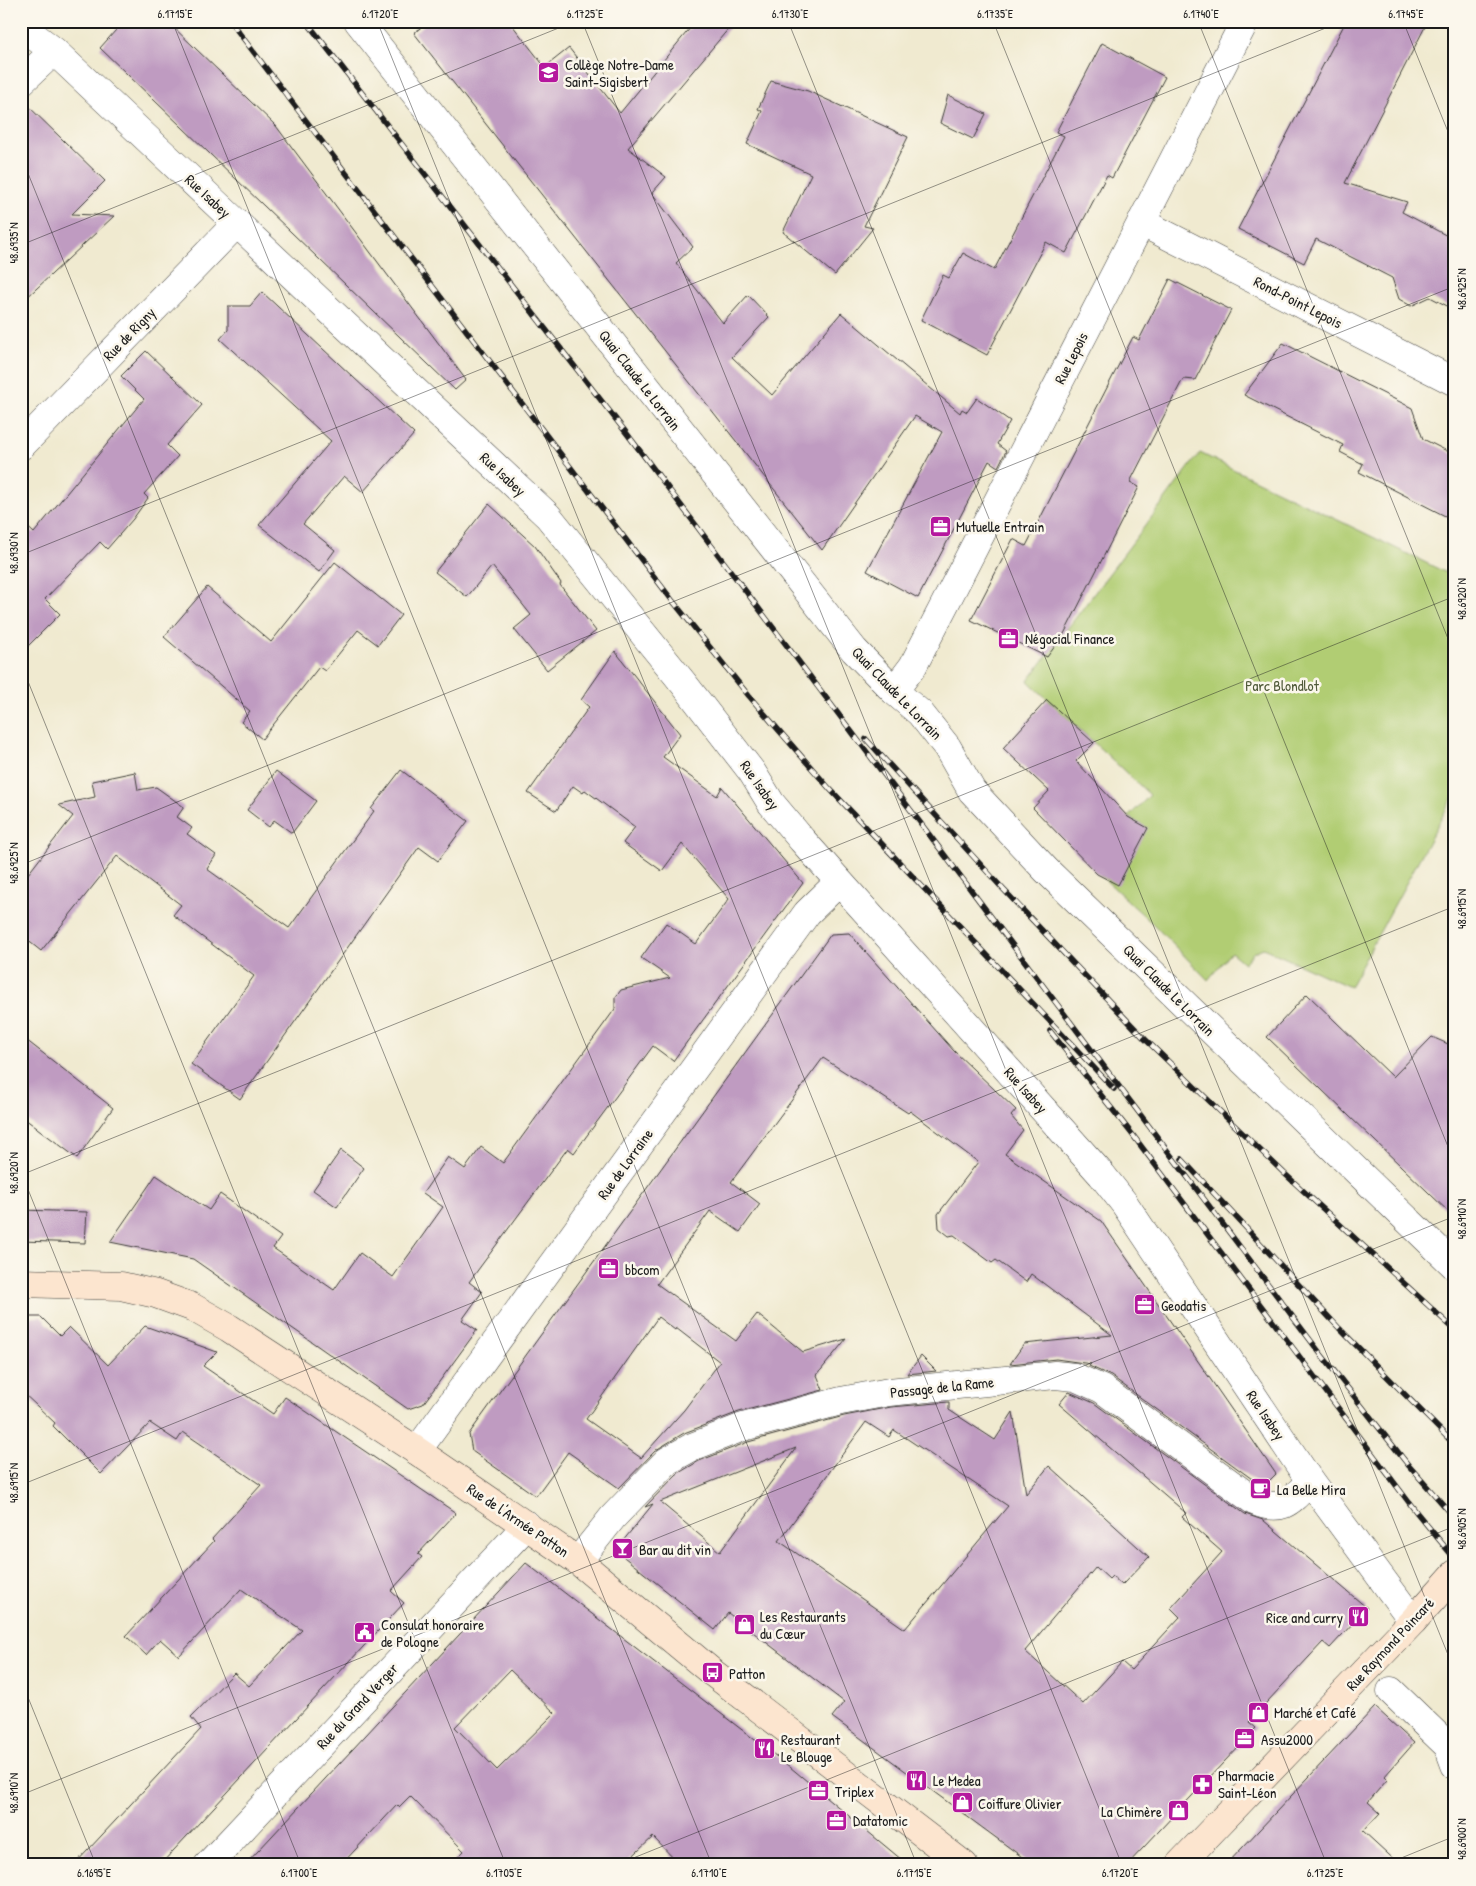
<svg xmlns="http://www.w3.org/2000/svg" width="1476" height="1886" viewBox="0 0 1476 1886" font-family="'Patrick Hand',sans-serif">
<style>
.green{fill:#b1cd73;stroke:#667448}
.building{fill:#bf9bc1;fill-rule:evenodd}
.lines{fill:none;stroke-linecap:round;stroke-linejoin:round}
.street-casing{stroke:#3c3b37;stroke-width:29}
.secondary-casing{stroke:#3c3b37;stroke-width:29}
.street{stroke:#fff;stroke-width:28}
.secondary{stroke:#fce5cf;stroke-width:28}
.rail-casing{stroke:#1c1c1c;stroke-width:5.5}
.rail{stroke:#fbf7ec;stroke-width:4;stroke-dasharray:11;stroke-linecap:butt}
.ticks{fill:none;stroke:#1c1c1c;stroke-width:1;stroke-opacity:0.45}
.labels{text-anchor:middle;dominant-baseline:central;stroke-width:5;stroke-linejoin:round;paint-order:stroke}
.poi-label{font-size:15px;fill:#1c1c1c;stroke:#fbf7ec;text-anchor:start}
.street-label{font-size:15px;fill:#1c1c1c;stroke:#fbf7ec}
.park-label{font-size:15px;fill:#505a3a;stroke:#fbf7ec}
.neatline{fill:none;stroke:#1c1c1c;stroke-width:2}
.ticks-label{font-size:12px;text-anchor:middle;fill:#1c1c1c}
</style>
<rect width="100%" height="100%" fill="#fbf7ec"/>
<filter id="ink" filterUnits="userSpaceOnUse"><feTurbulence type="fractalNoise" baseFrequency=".02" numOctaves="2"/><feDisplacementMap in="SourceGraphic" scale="10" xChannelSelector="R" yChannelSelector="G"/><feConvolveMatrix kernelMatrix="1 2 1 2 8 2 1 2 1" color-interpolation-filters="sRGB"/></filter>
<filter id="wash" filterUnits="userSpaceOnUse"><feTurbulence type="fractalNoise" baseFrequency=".0096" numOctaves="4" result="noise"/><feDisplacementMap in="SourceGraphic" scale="20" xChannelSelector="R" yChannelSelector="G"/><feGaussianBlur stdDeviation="1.12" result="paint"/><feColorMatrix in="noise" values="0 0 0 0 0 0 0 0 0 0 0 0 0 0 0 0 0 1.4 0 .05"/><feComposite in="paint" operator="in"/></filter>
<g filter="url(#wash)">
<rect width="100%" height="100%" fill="#f0ead0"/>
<path class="green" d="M 1200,453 L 1455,577 L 1455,793 L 1350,987 L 1263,948 L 1254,952 L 1244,963 L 1231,952 L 1208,980 L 1154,925 L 1099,874 L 1147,828 L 1128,817 L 1150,795 L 1028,681 Z"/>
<g id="blocks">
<path class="building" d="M 124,21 L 167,21 L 276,126 L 466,380 L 455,390 L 100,48 Z
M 429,21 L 509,21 L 545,67 L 569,48 L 620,113 L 696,21 L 735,21 L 628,148 L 666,177 L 652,193 L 693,247 L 676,263 L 723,323 L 748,295 L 769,317 L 732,357 L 772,395 L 841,313 L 960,413 L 962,409 L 967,412 L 977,398 L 1010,421 L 997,444 L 1006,451 L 998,467 L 989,461 L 918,598 L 867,571 L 942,432 L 915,416 L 822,550 L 414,33 Z
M 1346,21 L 1428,21 L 1345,183 L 1407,202 L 1402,212 L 1455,240 L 1455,310 L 1430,297 L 1411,306 L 1399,299 L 1392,278 L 1316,239 L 1304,263 L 1238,229 Z
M 1102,43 L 1165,77 L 1112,178 L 1107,175 L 1066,253 L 1046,242 L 987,355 L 921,320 L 943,275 L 949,278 L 963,253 L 994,270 L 1064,136 L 1056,132 Z
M 771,81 L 808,91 L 908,137 L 864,226 L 873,228 L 835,275 L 783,232 L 811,174 L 747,144 L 762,111 L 758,109 Z
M 948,95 L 986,114 L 973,139 L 940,123 Z
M 21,99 L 105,181 L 72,214 L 114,216 L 21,303 Z
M 1170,279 L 1231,310 L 1195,380 L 1183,379 L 1130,482 L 1139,487 L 1064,634 L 1047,657 L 971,620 L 1013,539 L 1026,546 L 1133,337 L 1139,340 Z
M 262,292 L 414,434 L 363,492 L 344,476 L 303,524 L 335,550 L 319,572 L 259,525 L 331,441 L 220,339 L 228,330 L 228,306 L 250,306 Z
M 1283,343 L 1412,408 L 1423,439 L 1455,455 L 1455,521 L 1359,472 L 1363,464 L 1340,452 L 1343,445 L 1244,395 Z
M 146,351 L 202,405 L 167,445 L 178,456 L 144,494 L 148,498 L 133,519 L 107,549 L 100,542 L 45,599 L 60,614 L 21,653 L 21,521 L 34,533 L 144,399 L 121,376 Z
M 489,504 L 535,546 L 561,583 L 560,585 L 596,631 L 547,670 L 514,629 L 531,615 L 492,566 L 467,597 L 435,572 Z
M 335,562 L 401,615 L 378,645 L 358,630 L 325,671 L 319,667 L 262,739 L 241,722 L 250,711 L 164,637 L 207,587 L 271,642 Z
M 615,651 L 680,734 L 663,757 L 717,796 L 722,787 L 803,883 L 673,1061 L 653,1046 L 574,1153 L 568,1148 L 469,1282 L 482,1292 L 462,1320 L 477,1330 L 423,1404 L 408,1409 L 193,1259 L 110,1242 L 156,1175 L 209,1210 L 220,1194 L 281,1237 L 273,1248 L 334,1290 L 360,1253 L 393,1277 L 443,1207 L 423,1193 L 448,1157 L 465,1169 L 481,1147 L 503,1163 L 615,1009 L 615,998 L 621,990 L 670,978 L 641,958 L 666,923 L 696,944 L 729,899 L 682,844 L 662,871 L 623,843 L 635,827 L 585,790 L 583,793 L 573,786 L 556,811 L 528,793 L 589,707 L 581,700 Z
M 1047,700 L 1094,743 L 1076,761 L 1128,817 L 1148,828 L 1118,885 L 1097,874 L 1033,808 L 1049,791 L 1003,748 Z
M 401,770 L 468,821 L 438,861 L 419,847 L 240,1099 L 191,1064 L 254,976 L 173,915 L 181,905 L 117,856 L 41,951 L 21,935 L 21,883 L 73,816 L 59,805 L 95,797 L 92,781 L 135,772 L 138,790 L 156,787 L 184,807 L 177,817 L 192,828 L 187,834 L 216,855 L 207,869 L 289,928 L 374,811 L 371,809 Z
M 276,771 L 316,801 L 292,833 L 274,820 L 269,827 L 247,810 Z
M 849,933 L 954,1051 L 1016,1110 L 1011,1116 L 1023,1130 L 1005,1154 L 1101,1221 L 1276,1474 L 1263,1487 L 1111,1376 L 1089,1366 L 1091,1364 L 1056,1359 L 1010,1364 L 1024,1344 L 1112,1335 L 1031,1274 L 1026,1282 L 996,1260 L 992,1263 L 954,1235 L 949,1236 L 939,1228 L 938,1214 L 978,1162 L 910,1111 L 908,1113 L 823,1058 L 731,1182 L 760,1204 L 740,1232 L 710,1211 L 657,1284 L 736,1341 L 757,1314 L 803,1352 L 846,1339 L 817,1375 L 823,1390 L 739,1412 L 684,1433 L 656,1450 L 619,1488 L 568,1452 L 536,1496 L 472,1451 L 469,1434 L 831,934 ZM 658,1317 L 675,1330 L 676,1328 L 720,1362 L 684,1410 L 641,1458 L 586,1419 Z
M 1307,994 L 1393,1077 L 1432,1037 L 1455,1047 L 1455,1218 L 1267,1037 Z
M 21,1036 L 113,1108 L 77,1158 L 21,1116 Z
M 341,1150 L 364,1168 L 337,1207 L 313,1190 Z
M 21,1210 L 87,1212 L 85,1243 L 21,1241 Z
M 21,1317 L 41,1317 L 60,1336 L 69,1327 L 108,1365 L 145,1326 L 217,1352 L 203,1366 L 273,1414 L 285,1397 L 456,1513 L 418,1554 L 422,1557 L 391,1591 L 404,1603 L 160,1865 L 74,1865 L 201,1729 L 191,1717 L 234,1673 L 249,1686 L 302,1630 L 241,1589 L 179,1656 L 160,1639 L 146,1655 L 126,1636 L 214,1541 L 212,1539 L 261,1485 L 183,1432 L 177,1441 L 150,1423 L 101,1474 L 53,1426 L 55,1423 L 21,1391 Z
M 921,1356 L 936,1371 L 907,1374 Z
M 1069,1392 L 1094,1403 L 1245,1514 L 1263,1520 L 1367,1608 L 1330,1648 L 1323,1642 L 1267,1702 L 1249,1722 L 1256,1728 L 1127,1865 L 1033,1865 L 832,1717 L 844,1702 L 728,1613 L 715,1630 L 624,1557 L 623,1549 L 622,1542 L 653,1504 L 645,1507 L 677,1474 L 699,1461 L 748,1442 L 844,1416 L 891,1407 L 949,1402 L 949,1410 L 995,1440 L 1013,1412 L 1026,1494 L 1049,1466 L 1149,1557 L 1122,1585 L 1112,1576 L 1109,1579 L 1096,1567 L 1025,1651 L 1083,1704 L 1122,1662 L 1131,1670 L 1180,1617 L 1171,1608 L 1222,1552 L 1182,1517 L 1186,1513 L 1059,1404 ZM 866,1422 L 889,1437 L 894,1430 L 1008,1506 L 905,1629 L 779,1541 ZM 796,1448 L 720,1552 L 660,1502 Z
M 526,1563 L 790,1767 L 908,1865 L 680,1865 L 653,1837 L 623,1865 L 450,1865 L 464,1851 L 410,1796 L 399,1807 L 397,1805 L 341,1865 L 245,1865 ZM 510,1670 L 555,1713 L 497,1770 L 455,1727 Z
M 1375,1707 L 1414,1743 L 1384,1777 L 1387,1780 L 1368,1802 L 1380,1813 L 1363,1831 L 1400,1865 L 1226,1865 Z"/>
</g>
</g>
<g filter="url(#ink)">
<use href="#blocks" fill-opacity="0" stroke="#3c3b37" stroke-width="1"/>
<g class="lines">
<defs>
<path id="street" d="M 358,21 L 854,650 L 894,691 L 920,713 L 947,747 L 972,791 L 1046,870 L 1455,1266
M 21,26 L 54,51 L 548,516 L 684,684 L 752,772 L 771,803 L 802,840 L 1102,1175 L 1124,1203 L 1310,1481 L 1413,1621
M 21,82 L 54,51
M 1141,222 L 1455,382
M 21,446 L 237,223
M 894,691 L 913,666 L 1245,21
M 417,1451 L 807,913 L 839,882
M 578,1561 L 613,1517 L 667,1461 L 692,1447 L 743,1427 L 841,1401 L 889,1392 L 1055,1375 L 1075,1377 L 1102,1389 L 1254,1501 C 1283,1513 1290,1502 1310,1481
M 1391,1691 L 1448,1746 L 1455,1765
M 208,1865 L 527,1525"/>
<path id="secondary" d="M 21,1283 L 121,1286 L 156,1294 L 192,1307 L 229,1328 L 417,1451 L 578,1561 L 713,1673 L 964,1865
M 1179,1865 L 1413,1621 L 1455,1574"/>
</defs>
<use href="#street" class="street-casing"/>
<use href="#secondary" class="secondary-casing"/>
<use href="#street" class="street"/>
<use href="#secondary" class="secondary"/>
<defs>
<path id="rail" d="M 230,21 L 672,600 L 749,696 L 829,788 L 1114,1089
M 306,21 L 628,435 L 1320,1353 L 1409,1466 L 1455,1518
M 866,739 L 1003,889 L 1145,1039 L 1285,1174 L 1455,1330
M 1050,1031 L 1132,1134 L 1417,1513 L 1455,1559
M 1182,1159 L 1339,1328 L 1455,1445"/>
</defs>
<use href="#rail" class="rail-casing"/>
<use href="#rail" class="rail"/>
</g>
</g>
<path class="ticks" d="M 172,21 L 917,1865M 377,21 L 1122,1865M 582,21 L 1327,1865M 788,21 L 1455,1672M 993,21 L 1455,1164M 1198,21 L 1455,656M 1403,21 L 1455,149M 21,156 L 712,1865M 21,245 L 576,21M 21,555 L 1343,21M 21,664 L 506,1865M 21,865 L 1455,286M 21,1172 L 301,1865M 21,1175 L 1455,596M 21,1485 L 1455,906M 21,1680 L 96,1865M 21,1795 L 1455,1216M 616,1865 L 1455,1526M 1384,1865 L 1455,1836"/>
<defs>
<symbol id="school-square" viewBox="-11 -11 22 22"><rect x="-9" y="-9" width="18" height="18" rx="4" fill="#b5179e" stroke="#fbf7ec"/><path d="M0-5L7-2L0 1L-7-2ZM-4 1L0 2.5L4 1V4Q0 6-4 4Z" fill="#fff"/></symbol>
<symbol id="office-square" viewBox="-11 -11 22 22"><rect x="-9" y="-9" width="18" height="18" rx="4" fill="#b5179e" stroke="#fbf7ec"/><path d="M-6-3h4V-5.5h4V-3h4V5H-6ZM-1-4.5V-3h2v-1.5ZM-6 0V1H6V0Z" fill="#fff"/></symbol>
<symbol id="cafe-square" viewBox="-11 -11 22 22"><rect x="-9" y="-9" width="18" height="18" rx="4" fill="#b5179e" stroke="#fbf7ec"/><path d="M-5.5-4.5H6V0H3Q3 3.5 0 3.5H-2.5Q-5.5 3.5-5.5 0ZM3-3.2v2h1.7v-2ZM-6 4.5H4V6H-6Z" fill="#fff"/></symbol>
<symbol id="bar-square" viewBox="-11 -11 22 22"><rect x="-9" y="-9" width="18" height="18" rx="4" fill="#b5179e" stroke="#fbf7ec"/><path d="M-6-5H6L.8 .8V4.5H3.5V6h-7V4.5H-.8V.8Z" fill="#fff"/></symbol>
<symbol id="restaurant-square" viewBox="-11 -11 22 22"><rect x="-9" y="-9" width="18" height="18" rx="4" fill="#b5179e" stroke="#fbf7ec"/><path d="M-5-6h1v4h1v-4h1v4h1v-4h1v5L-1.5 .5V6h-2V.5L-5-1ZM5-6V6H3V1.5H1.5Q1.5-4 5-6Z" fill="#fff"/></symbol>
<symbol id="shop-square" viewBox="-11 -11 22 22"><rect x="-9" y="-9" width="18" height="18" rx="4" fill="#b5179e" stroke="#fbf7ec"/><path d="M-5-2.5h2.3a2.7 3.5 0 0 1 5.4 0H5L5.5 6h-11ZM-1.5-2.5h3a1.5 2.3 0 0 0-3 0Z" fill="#fff"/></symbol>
<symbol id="civic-square" viewBox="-11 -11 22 22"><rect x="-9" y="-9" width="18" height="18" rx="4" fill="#b5179e" stroke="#fbf7ec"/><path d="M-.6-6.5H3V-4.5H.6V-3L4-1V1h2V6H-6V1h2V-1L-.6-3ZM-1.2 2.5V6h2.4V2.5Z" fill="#fff"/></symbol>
<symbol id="bus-square" viewBox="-11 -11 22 22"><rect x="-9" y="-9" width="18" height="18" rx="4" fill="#b5179e" stroke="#fbf7ec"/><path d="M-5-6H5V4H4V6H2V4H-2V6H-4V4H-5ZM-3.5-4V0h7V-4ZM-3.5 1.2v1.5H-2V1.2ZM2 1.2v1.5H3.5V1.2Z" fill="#fff"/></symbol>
<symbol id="pharmacy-square" viewBox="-11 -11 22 22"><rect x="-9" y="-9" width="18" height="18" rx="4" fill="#b5179e" stroke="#fbf7ec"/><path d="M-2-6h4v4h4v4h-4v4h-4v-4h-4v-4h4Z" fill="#fff"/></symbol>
</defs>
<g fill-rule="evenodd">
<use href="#school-square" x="536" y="60" width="25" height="25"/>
<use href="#office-square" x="928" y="514" width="25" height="25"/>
<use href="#office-square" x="996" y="626" width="25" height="25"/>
<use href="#office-square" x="596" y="1256" width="25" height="25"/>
<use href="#office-square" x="1132" y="1292" width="25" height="25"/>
<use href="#cafe-square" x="1248" y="1476" width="25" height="25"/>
<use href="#bar-square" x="610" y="1536" width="25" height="25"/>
<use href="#restaurant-square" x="1346" y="1604" width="25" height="25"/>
<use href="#shop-square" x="732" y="1612" width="25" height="25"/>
<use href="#civic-square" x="352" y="1620" width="25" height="25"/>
<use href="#bus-square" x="700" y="1660" width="25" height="25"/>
<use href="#shop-square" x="1246" y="1700" width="25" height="25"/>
<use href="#office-square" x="1232" y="1726" width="25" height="25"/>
<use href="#restaurant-square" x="752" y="1736" width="25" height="25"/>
<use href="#restaurant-square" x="904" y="1768" width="25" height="25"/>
<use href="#pharmacy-square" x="1190" y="1772" width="25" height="25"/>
<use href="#office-square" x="806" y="1778" width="25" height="25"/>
<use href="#shop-square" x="950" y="1790" width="25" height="25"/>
<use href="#shop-square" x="1166" y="1798" width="25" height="25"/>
<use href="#office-square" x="824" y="1808" width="25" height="25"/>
</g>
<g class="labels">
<g class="poi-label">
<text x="565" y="64">Collège Notre-Dame<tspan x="565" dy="17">Saint-Sigisbert</tspan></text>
<text x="956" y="526">Mutuelle Entrain</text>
<text x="1025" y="638">Négocial Finance</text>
<text x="625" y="1269">bbcom</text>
<text x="1161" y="1305">Geodatis</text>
<text x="1277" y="1489">La Belle Mira</text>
<text x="639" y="1549">Bar au dit vin</text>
<text x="760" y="1616">Les Restaurants<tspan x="760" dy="17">du Cœur</tspan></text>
<text x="1343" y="1617" text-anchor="end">Rice and curry</text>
<text x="381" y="1624">Consulat honoraire<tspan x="381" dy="17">de Pologne</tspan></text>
<text x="729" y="1673">Patton</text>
<text x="1274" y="1712">Marché et Café</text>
<text x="781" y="1739">Restaurant<tspan x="781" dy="17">Le Blouge</tspan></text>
<text x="1261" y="1739">Assu2000</text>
<text x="1218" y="1775">Pharmacie<tspan x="1218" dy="17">Saint-Léon</tspan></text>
<text x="933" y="1780">Le Medea</text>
<text x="835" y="1791">Triplex</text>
<text x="978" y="1803">Coiffure Olivier</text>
<text x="1162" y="1811" text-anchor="end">La Chimère</text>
<text x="853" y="1820">Datatomic</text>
</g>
<g class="street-label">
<text transform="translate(208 196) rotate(43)">Rue Isabey</text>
<text transform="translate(1298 302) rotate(27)">Rond-Point Lepois</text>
<text transform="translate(129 334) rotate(-46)">Rue de Rigny</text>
<text transform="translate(1071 358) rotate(-63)">Rue Lepois</text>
<text transform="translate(640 380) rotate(52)">Quai Claude Le Lorrain</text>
<text transform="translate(503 474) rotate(43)">Rue Isabey</text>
<text transform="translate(897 693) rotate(46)">Quai Claude Le Lorrain</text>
<text transform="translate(760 785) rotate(55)">Rue Isabey</text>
<text transform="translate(1169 990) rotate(45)">Quai Claude Le Lorrain</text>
<text transform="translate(1026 1090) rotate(48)">Rue Isabey</text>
<text transform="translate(625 1164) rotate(-54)">Rue de Lorraine</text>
<text transform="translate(942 1387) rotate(-6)">Passage de la Rame</text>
<text transform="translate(1266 1415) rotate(56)">Rue Isabey</text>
<text transform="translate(518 1520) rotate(34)">Rue de l'Armée Patton</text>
<text transform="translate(1390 1644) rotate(-47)">Rue Raymond Poincaré</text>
<text transform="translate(357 1706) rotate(-47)">Rue du Grand Verger</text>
</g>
<g class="park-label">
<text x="1282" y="685">Parc Blondlot</text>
</g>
</g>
<rect width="1476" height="1886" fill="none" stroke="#fbf7ec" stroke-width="55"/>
<rect x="28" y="28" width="1420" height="1830" class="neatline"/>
<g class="ticks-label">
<text x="175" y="18">6.1715°E</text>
<text x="380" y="18">6.1720°E</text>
<text x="585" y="18">6.1725°E</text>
<text x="790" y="18">6.1730°E</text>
<text x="995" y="18">6.1735°E</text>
<text x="1201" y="18">6.1740°E</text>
<text x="1406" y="18">6.1745°E</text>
<text transform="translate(14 243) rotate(-90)" y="4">48.6935°N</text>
<text transform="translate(1462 289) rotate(-90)" y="4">48.6925°N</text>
<text transform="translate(14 553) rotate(-90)" y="4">48.6930°N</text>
<text transform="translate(1462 599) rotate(-90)" y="4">48.6920°N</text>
<text transform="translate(14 863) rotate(-90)" y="4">48.6925°N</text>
<text transform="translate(1462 909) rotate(-90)" y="4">48.6915°N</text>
<text transform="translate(14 1173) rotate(-90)" y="4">48.6920°N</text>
<text transform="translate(1462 1219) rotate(-90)" y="4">48.6910°N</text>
<text transform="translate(14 1483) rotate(-90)" y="4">48.6915°N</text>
<text transform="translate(1462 1529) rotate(-90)" y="4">48.6905°N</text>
<text transform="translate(14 1793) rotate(-90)" y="4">48.6910°N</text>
<text transform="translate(1462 1839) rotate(-90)" y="4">48.6900°N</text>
<text x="94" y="1877">6.1695°E</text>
<text x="299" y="1877">6.1700°E</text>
<text x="504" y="1877">6.1705°E</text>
<text x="709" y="1877">6.1710°E</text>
<text x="914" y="1877">6.1715°E</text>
<text x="1120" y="1877">6.1720°E</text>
<text x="1325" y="1877">6.1725°E</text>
</g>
</svg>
